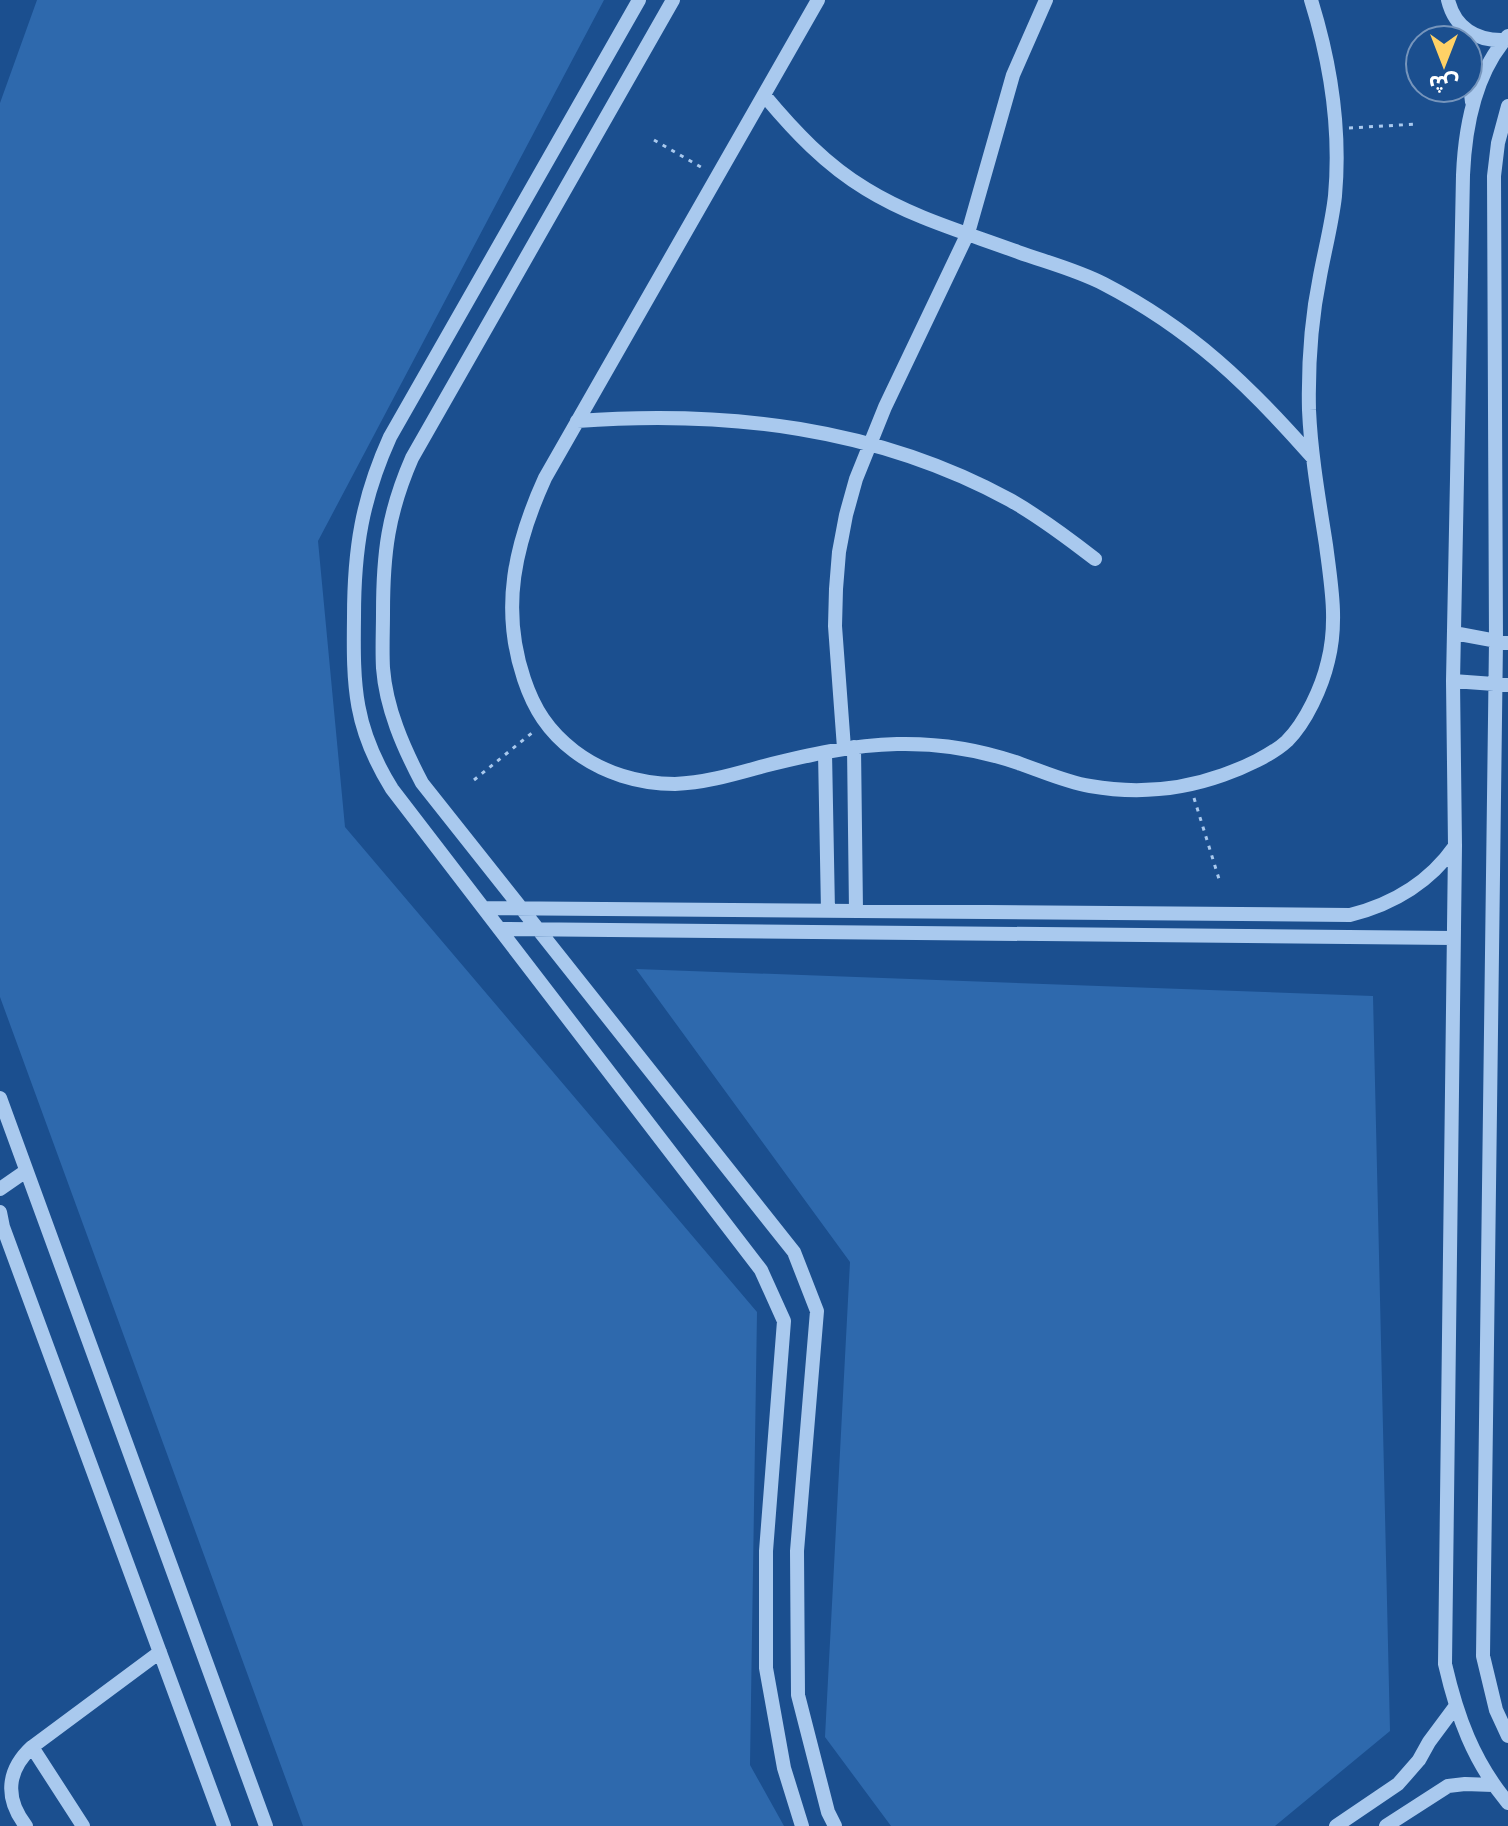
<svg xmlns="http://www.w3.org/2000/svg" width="1508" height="1826" viewBox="0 0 1508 1826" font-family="Cabin,'Noto Sans Arabic',sans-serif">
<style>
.green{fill:#2e69ad}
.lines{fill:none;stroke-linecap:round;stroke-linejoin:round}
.path{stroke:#a9c9ee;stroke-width:3;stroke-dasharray:4 6;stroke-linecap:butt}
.minor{stroke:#a9c9ee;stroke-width:14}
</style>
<rect width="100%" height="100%" fill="#1b4f8f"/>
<path class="green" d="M 37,0 L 604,0 L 318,541 L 345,827 L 757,1312 L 750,1765 L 784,1826 L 303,1826 L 0,997 L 0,103 Z
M 636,969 L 1373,996 L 1390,1731 L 1275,1826 L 891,1826 L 825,1737 L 850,1262 Z"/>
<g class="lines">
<path class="path" d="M 1349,128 L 1418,124
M 654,140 L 706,170
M 474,780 L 533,732
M 1194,798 L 1219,879"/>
<path class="minor" d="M 639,0 L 390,437 C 362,499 354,549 354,617 C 353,687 354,728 392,789 L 761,1270 L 784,1321 L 766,1551 L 766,1668 L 784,1768 L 802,1826
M 673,0 L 412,458 C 388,513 383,553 383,613 C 383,631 382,649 383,668 C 386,708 403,747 422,783 L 794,1252 L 817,1311 L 797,1551 L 798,1695 L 828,1812 L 835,1826
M 818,0 L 545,478 C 515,544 500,608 524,679 C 534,709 548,731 574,751 C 603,773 639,784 675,784 C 705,783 735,774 764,766 C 808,755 852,745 897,744 C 939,743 982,750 1021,764 C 1044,772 1066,782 1090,786 C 1135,794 1181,790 1223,775 C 1243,768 1272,755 1287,741 C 1306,722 1322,687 1328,661 C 1338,622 1331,584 1326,545 C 1319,500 1311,455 1309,410 C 1308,365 1311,320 1320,276 C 1325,249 1332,223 1335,196 C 1341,129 1331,64 1311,0
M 1448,0 C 1455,28 1476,41 1504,40
M 1508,36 C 1475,73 1465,127 1463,175 L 1453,681 L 1455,846 L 1445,1664 C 1457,1716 1473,1761 1508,1803
M 1468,70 L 1472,102
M 764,95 C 794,131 826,165 866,189 C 913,218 967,233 1018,252 C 1046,262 1077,270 1104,284 C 1191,329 1249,385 1313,458
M 1508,106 L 1498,143 L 1494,176 L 1496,641 L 1483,1656 L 1496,1710 L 1508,1736
M 577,421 C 727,410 876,427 1010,500 C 1040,517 1068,538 1095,559
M 1454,633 L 1508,643
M 1453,681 L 1508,685
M 854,747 L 856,911
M 844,748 L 835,626 L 836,589 L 839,552 L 846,515 L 856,479 L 885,407 L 968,233 L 1013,75 L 1046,0
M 825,752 L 828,911
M 484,908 L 1350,915 C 1394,904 1429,883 1455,846
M 500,929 L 1453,938
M 0,1098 L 266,1826
M 0,1189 L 26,1171
M 0,1212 L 3,1227 L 224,1826
M 32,1747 L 83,1826
M 26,1826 C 4,1798 7,1770 32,1747 L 160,1652
M 1336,1826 L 1398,1784 L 1419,1760 L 1429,1742 L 1455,1707
M 1386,1826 L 1448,1786 L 1465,1784 L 1493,1785"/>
</g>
<g transform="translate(1444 64) rotate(180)"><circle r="38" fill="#1b4f8f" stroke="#7695bc" stroke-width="2"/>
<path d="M0-6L14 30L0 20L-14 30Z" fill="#ffd166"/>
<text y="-12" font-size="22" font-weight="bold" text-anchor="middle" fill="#ffffff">ش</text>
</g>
</svg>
